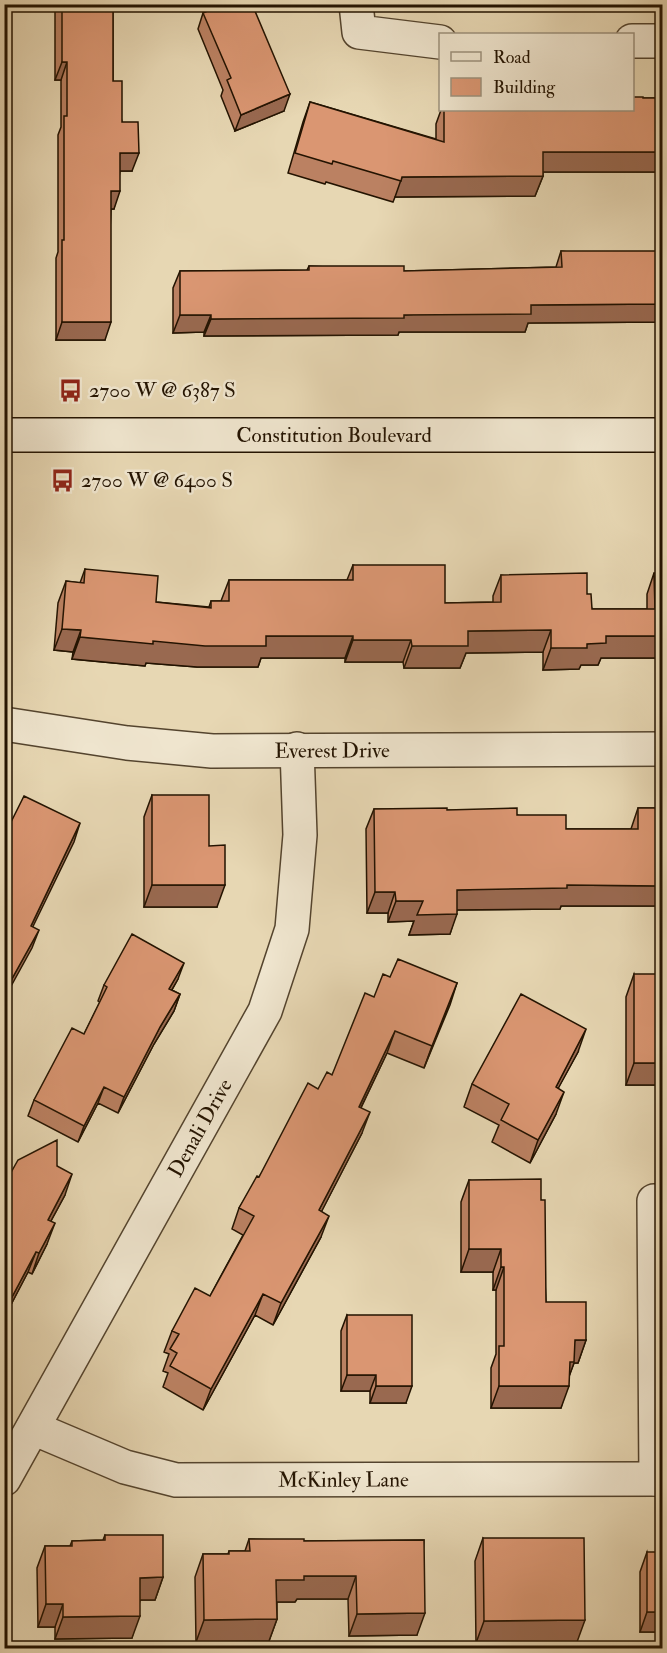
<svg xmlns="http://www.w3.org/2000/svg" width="667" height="1653" viewBox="0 0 667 1653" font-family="'IM FELL Double Pica',serif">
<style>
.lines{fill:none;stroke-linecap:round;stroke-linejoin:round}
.minor-casing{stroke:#54442e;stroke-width:36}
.secondary-casing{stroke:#231301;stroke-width:36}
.minor{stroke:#efe5ce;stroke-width:33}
.secondary{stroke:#efe5ce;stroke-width:33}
.wall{fill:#bb8162;stroke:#231301;stroke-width:1.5}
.shaded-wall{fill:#996950;stroke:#231301;stroke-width:1.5}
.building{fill:#da9672;stroke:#231301;stroke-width:1.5}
.labels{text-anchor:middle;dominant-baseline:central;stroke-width:5;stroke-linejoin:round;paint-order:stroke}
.poi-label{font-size:21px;fill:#231301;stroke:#efe5ce;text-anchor:start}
.street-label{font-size:21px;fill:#231301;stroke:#efe5ce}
</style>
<rect width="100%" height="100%" fill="#e7d7b3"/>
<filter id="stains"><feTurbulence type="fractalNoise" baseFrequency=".00333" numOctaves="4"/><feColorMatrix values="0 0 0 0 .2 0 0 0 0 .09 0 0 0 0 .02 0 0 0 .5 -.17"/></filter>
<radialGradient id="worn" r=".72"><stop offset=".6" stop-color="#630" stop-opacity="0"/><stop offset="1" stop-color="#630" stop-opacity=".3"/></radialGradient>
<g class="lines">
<defs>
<g id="minor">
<path d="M 356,4 L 359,32 L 440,42"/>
<path d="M 632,41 L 662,41"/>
<path id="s1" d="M 4,724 L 127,743 L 212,751 L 662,749"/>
<path d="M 654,1201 L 656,1479"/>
<path id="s2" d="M 33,1428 L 125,1467 L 176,1480 L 662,1479"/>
<path id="s3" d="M 4,1479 L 265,1011 L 292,929 L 300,835 L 297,749"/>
</g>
<g id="secondary">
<path id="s4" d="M 4,435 L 662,435"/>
</g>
</defs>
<use href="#minor" class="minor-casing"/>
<use href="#secondary" class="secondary-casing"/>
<use href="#minor" class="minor"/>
<use href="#secondary" class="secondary"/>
</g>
<path class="wall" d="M 55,4 L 113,4 L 113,81 L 122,122 L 132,171 L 120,171 L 114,209 L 111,209 L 105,340 L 56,340 L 56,258 L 58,252 L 58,135 L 61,127 L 61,80 L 55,80 Z
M 203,13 L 284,111 L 235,131 L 221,96 L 223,90 L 198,29 Z
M 643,98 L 663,98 L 663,172 L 543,172 L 543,176 L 535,196 L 395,197 L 393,202 L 326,182 L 325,184 L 288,173 L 303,122 L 310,102 L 436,139 L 436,124 L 441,110 L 633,110 Z
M 561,251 L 663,264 L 663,322 L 528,323 L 525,332 L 399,332 L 398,335 L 204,336 L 204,332 L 173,333 L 173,288 L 180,271 L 307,270 L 309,266 L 404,271 L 556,267 Z
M 353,565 L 445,603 L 493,602 L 493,596 L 501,575 L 587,594 L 592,609 L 647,609 L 647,594 L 654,573 L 663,658 L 601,658 L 598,665 L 581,665 L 579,669 L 543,670 L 543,652 L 466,653 L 460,668 L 404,668 L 403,662 L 345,662 L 345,658 L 261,658 L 258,667 L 197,667 L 146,663 L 145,666 L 72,659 L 73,652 L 54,650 L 58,603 L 66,581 L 80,583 L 85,569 L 156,602 L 209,607 L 211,601 L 221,601 L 229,580 L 347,580 Z
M 152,795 L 209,846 L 217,907 L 144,907 L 144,817 Z
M 638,808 L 663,808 L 663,906 L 561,906 L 560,909 L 457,910 L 450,934 L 409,935 L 414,921 L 388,922 L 388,913 L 367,913 L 366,829 L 374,809 L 447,810 L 517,815 L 566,829 L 631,829 Z
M 634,974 L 663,1085 L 626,1085 L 626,997 Z
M 390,977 L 457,983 L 424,1068 L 387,1053 L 361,1108 L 362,1133 L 321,1212 L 321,1237 L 273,1325 L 255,1315 L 203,1410 L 163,1387 L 168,1373 L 163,1371 L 169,1354 L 164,1352 L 172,1331 L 210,1296 L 243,1235 L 232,1229 L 239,1208 L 259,1177 L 318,1089 L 332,1075 L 374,997 Z
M 178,979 L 172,990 L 180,994 L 174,1011 L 154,1044 L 118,1113 L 98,1103 L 78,1142 L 28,1116 L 34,1100 L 84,1034 L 100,1002 L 98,1001 L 104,985 Z
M 578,1052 L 558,1088 L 556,1114 L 530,1163 L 492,1142 L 499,1125 L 464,1107 L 472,1084 Z
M 57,1166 L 65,1195 L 51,1221 L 47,1244 L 32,1274 L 28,1272 L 4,1318 L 4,1185 Z
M 469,1180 L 541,1200 L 546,1302 L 586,1340 L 578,1363 L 574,1363 L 569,1376 L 561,1408 L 491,1408 L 491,1368 L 496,1354 L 496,1290 L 493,1290 L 493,1272 L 461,1272 L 461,1202 Z
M 347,1315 L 406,1403 L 370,1403 L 370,1391 L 341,1391 L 341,1331 Z
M 105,1535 L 163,1577 L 155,1600 L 140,1600 L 132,1638 L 55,1639 L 55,1627 L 38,1627 L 37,1568 L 45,1546 L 70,1546 L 72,1541 L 103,1540 Z
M 483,1538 L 577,1642 L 476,1643 L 475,1561 Z
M 249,1539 L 304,1541 L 424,1540 L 417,1635 L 349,1636 L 348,1599 L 297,1599 L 295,1602 L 277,1602 L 277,1619 L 269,1641 L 196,1642 L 195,1577 L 203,1554 L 228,1554 L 229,1551 L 245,1551 Z
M 647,1552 L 663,1632 L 640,1632 L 640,1572 Z"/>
<path class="shaded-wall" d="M 62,62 L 67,62 L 61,80 L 55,80 Z
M 290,94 L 284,111 L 235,131 L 241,115 Z
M 543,152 L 663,152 L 663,172 L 535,172 Z
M 120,153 L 139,153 L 132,171 L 114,171 Z
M 543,176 L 535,196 L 395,197 L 402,177 Z
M 111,191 L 120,191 L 114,209 L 105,209 Z
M 663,304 L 663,322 L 528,323 L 525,332 L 399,332 L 398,335 L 204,336 L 211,319 L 404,315 L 531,305 Z
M 180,315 L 211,315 L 204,332 L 173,333 Z
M 62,322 L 111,322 L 105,340 L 56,340 Z
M 62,629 L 81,630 L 73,652 L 54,650 Z
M 551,630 L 543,652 L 466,653 L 460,668 L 404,668 L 412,646 L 468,631 Z
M 266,636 L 353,636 L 345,658 L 261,658 L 258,667 L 197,667 L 146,663 L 145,666 L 72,659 L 80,637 L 153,641 Z
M 606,636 L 663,636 L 663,658 L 601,658 L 598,665 L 581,665 L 579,669 L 543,670 L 551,648 L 587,644 Z
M 353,640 L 411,640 L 403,662 L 345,662 Z
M 80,823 L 74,842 L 24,945 L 31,926 Z
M 152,885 L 225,885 L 217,907 L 144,907 Z
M 567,885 L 663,886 L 663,906 L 561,906 L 560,909 L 449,910 L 457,890 Z
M 375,892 L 395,892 L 388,913 L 367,913 Z
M 396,901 L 423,901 L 457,914 L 450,934 L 409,935 L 414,921 L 388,922 Z
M 39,930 L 32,948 L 4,999 L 4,993 Z
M 184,963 L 178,979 L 163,1005 L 169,989 Z
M 457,983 L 450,1005 L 424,1068 L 432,1046 Z
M 180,994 L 174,1011 L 154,1044 L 118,1113 L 124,1097 L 160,1027 Z
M 586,1029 L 578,1052 L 547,1109 L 556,1087 Z
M 395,1031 L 387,1053 L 351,1128 L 359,1107 Z
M 634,1063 L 663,1063 L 663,1085 L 626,1085 Z
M 104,1087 L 98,1103 L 78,1142 L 84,1126 Z
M 564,1092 L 556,1114 L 530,1163 L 538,1140 Z
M 370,1112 L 362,1133 L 311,1232 L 319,1210 Z
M 72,1174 L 65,1195 L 40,1241 L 48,1220 Z
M 329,1216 L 321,1237 L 273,1325 L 281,1303 Z
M 55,1223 L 47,1244 L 32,1274 L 39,1253 Z
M 469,1249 L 501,1249 L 493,1272 L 461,1272 Z
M 36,1252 L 28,1272 L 4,1318 L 4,1312 Z
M 501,1267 L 504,1267 L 496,1290 L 493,1290 Z
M 263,1294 L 255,1315 L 203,1410 L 211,1389 Z
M 575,1340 L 586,1340 L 578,1363 L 574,1363 L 566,1385 L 561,1385 Z
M 347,1375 L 376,1375 L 370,1391 L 341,1391 Z
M 376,1386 L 412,1386 L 406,1403 L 370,1403 Z
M 499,1386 L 569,1386 L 561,1408 L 491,1408 Z
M 304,1576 L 356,1576 L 348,1599 L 297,1599 L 295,1602 L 268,1602 L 276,1580 Z
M 163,1577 L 155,1600 L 131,1600 L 140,1578 Z
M 46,1604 L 63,1604 L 55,1627 L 38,1627 Z
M 647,1612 L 663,1612 L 663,1632 L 640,1632 Z
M 425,1613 L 417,1635 L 349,1636 L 357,1614 Z
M 140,1616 L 132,1638 L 55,1639 L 63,1617 Z
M 277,1619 L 269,1641 L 196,1642 L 204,1620 Z
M 585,1620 L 577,1642 L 476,1643 L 484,1621 Z"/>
<path class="building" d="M 62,4 L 113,4 L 113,81 L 122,81 L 122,122 L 138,122 L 139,153 L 120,153 L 120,191 L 111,191 L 111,322 L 62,322 L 62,240 L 64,240 L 64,116 L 67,116 L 67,62 L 62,62 Z
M 224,4 L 252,4 L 290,94 L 241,115 L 227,80 L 231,78 L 203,13 Z
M 633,97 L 643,97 L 643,98 L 663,98 L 663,152 L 543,152 L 543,176 L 402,177 L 401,181 L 333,161 L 332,164 L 295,153 L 310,102 L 444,142 L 444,110 L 633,110 Z
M 561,251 L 656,251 L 657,264 L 663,264 L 663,304 L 531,305 L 531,314 L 404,315 L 404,318 L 211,319 L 211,315 L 180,315 L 180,271 L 309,270 L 309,266 L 404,266 L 404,271 L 562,267 Z
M 353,565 L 445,565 L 445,603 L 501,602 L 501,575 L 587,573 L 587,594 L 591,594 L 592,609 L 655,609 L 654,573 L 663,573 L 663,636 L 606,636 L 606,643 L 587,644 L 587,648 L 551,648 L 551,630 L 468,631 L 468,646 L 412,646 L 411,640 L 353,640 L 353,636 L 266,636 L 266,646 L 205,646 L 153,641 L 153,644 L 80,637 L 81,630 L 62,629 L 66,581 L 84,583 L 85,569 L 158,576 L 156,602 L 211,608 L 211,601 L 229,601 L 229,580 L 353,580 Z
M 152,795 L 209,795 L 209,846 L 225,845 L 225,885 L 152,885 Z
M 24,796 L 80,823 L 31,926 L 39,930 L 4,993 L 4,824 L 9,826 Z
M 447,808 L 447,810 L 517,808 L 517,815 L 566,815 L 566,829 L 638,829 L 638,808 L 663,808 L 663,886 L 567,885 L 567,888 L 457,890 L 457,914 L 417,915 L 423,901 L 396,901 L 395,892 L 375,892 L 374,809 Z
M 132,934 L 184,963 L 169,989 L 180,994 L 160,1027 L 124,1097 L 104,1087 L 84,1126 L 34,1100 L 72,1028 L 84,1034 L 107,987 L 104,985 Z
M 398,959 L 457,983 L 432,1046 L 395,1031 L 359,1107 L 370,1112 L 319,1210 L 329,1216 L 281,1303 L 263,1294 L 211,1389 L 170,1366 L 177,1353 L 170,1349 L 179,1334 L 172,1331 L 195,1288 L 210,1296 L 254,1216 L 239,1208 L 257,1176 L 259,1177 L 308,1083 L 318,1089 L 327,1072 L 332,1075 L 365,993 L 374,997 L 383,974 L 390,977 Z
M 634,974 L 663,974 L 663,1063 L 634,1063 Z
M 521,994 L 586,1029 L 556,1087 L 564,1092 L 538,1140 L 501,1120 L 509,1104 L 472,1084 Z
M 57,1140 L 57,1166 L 72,1174 L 48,1220 L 55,1223 L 39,1253 L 36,1252 L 4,1312 L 4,1223 L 6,1220 L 4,1220 L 4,1185 L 18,1160 Z
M 541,1179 L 541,1200 L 545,1200 L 546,1302 L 586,1302 L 586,1340 L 575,1340 L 574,1362 L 570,1362 L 569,1386 L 499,1386 L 499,1346 L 504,1346 L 504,1267 L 501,1267 L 501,1249 L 469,1249 L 469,1180 Z
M 347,1315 L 412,1315 L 412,1386 L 376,1386 L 376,1375 L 347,1375 Z
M 105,1535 L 163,1535 L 163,1577 L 140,1578 L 140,1616 L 63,1617 L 63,1604 L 46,1604 L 45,1546 L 72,1546 L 72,1541 L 105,1540 Z
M 483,1538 L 584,1538 L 585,1620 L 484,1621 Z
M 249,1539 L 304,1539 L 304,1541 L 424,1540 L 425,1613 L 357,1614 L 356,1576 L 304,1576 L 304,1580 L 276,1580 L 277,1619 L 204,1620 L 203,1554 L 229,1554 L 229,1551 L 250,1551 Z
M 647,1552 L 663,1552 L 663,1612 L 647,1612 Z"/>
<defs>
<symbol id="bus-bare" viewBox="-9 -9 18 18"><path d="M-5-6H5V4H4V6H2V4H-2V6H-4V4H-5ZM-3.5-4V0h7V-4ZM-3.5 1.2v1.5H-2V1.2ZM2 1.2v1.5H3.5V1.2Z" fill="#8f2418" stroke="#efe5ce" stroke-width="2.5" paint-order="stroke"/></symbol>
</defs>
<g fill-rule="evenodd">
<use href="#bus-bare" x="54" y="374" width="33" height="33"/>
<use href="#bus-bare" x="46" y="464" width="33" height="33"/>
</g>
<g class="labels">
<g class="poi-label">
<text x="89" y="390">2700 W @ 6387 S</text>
<text x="81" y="480">2700 W @ 6400 S</text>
</g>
<g class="street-label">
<text stroke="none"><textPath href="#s4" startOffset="330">Constitution Boulevard</textPath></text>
<text stroke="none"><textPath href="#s1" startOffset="330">Everest Drive</textPath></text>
<text stroke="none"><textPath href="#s3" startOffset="402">Denali Drive</textPath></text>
<text stroke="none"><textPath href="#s2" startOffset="320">McKinley Lane</textPath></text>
</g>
</g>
<rect width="667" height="1653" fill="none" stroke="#e7d7b3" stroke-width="24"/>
<rect x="6" y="6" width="655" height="1641" fill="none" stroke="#231301" stroke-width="3"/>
<rect x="12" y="12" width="643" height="1629" fill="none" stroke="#231301" stroke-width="1.5"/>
<rect x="439" y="33" width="195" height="78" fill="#efe5ce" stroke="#9d917c" stroke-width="1.5"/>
<rect x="451" y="52" width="30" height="9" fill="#efe5ce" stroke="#9d917c" stroke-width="1.5"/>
<text x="493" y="63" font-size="18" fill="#231301">Road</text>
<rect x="451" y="78" width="30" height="18" fill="#da9672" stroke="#9d917c" stroke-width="1.5"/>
<text x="493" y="93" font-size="18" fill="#231301">Building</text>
<rect width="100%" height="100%" filter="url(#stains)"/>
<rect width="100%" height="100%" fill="url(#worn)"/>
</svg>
